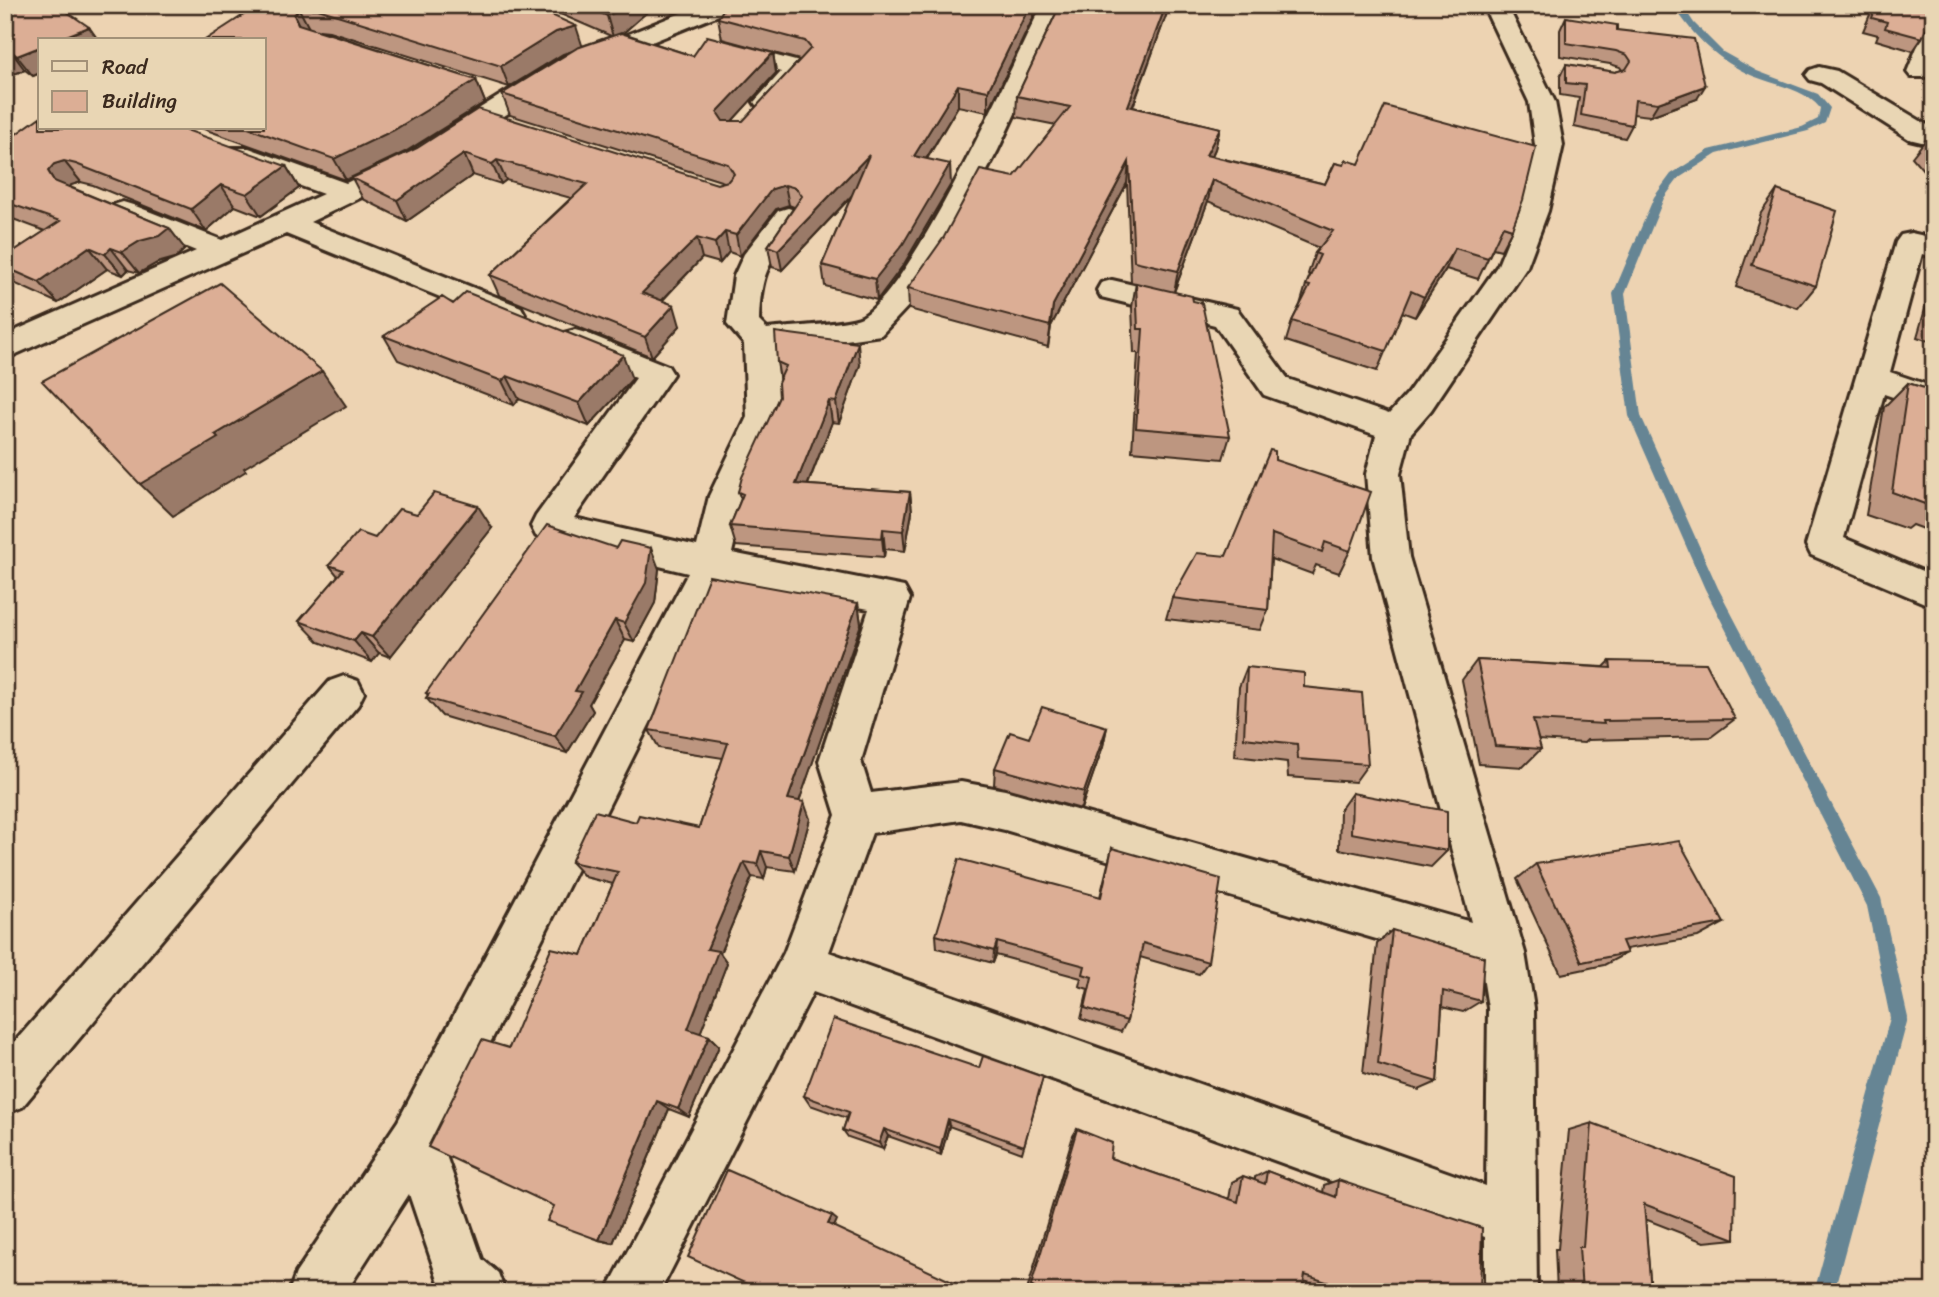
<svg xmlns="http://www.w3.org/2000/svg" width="1939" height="1297" viewBox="0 0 1939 1297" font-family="Sriracha,sans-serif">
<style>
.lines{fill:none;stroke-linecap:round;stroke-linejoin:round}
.stream{fill:#668594;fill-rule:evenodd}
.minor-casing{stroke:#3b2a1e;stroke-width:6}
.minor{fill:#e9d6b4;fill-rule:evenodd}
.wall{fill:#bd9680;stroke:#3b2a1e;stroke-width:2;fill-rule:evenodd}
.shaded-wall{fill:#9a7a68;stroke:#3b2a1e;stroke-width:2}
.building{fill:#dcae95;stroke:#3b2a1e;stroke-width:2}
</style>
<rect width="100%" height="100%" fill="#edd3b2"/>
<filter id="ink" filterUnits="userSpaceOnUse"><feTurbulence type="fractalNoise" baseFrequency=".0143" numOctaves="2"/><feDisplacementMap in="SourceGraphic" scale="14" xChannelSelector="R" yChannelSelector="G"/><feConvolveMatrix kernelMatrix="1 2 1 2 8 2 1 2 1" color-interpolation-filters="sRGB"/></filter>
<g filter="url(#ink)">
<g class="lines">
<path class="stream" d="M 1673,5 L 1682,5 L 1694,23 L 1723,52 L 1757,71 L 1818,94 L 1830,108 L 1825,123 L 1808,131 L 1717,154 L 1679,178 L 1664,198 L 1625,294 L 1641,416 L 1718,588 L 1881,898 L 1908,1018 L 1834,1292 L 1814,1292 L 1890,1018 L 1867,906 L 1705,589 L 1629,416 L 1613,294 L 1654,197 L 1671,174 L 1709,150 L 1802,127 L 1818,119 L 1820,108 C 1805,89 1775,85 1753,76 C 1717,60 1694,37 1673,5 Z"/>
<defs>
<path id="minor" d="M 701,5 L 735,5 L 731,10 L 622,54 L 582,66 L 426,166 L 310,222 L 521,307 L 525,314 L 521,321 L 510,325 L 499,321 L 286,234 L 5,359 L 5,335 L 196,251 L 113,217 L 109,211 L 113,205 L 123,202 L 133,205 L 222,240 L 323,194 L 229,160 L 225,154 L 229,148 L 249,148 L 346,183 L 406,154 L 564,56 L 604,44 Z
M 1047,5 L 1076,5 L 1059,19 L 998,150 L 942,256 L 913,301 L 881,335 L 776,350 L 781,417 L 745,496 L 732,553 L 904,587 L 910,598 L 861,761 L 871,793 L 961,782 L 1005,790 L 1471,922 L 1373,557 L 1366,474 L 1376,435 L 1264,395 L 1215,325 L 1101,297 L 1097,290 L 1101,283 L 1112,280 L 1237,309 L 1288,379 L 1389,414 L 1407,394 L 1498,265 L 1520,211 L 1535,145 L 1529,102 L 1483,5 L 1507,5 L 1555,102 L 1563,145 L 1548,211 L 1527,267 L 1431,410 L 1411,433 L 1400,474 L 1409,557 L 1525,953 L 1534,1008 L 1537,1292 L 1485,1292 L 1485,1237 L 813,992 L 660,1292 L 606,1292 L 784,953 L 836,815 L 819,761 L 869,609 L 721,581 L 441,1141 L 482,1259 L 498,1273 L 505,1292 L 442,1292 L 409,1194 L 346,1292 L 289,1292 L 296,1273 L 398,1121 L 688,573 L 536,536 L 531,526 L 536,516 L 636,378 L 564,349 L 559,341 L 564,333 L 575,330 L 586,333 L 668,366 L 673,374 L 574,518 L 697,546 L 709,496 L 747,417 L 744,344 L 727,324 L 734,276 L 744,254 L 778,211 L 788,208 L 798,211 L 802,217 C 773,262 761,262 759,321 L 767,329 C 785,327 849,324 862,317 C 913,287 1007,76 1037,15 ZM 961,820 L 1005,830 L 1482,970 L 1488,1008 L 1486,1186 L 829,952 L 872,833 Z
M 1934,28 L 1933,72 L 1929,77 L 1911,77 L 1907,72 L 1922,35 L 1925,30 Z
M 724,42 L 807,64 L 811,69 L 776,108 L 758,108 L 754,102 L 781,72 L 715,54 L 712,49 L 715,44 Z
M 1819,67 L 1837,71 L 1934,129 L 1934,145 L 1909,139 L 1821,83 L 1810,80 L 1806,75 L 1810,70 Z
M 1911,233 L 1934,238 L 1934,258 L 1922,254 L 1890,372 L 1934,387 L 1934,411 L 1884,394 L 1844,538 L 1934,576 L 1934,607 L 1811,555 L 1806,545 L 1896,242 L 1901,235 Z
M 344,676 L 358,681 L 364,693 L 358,705 L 22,1107 L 5,1114 L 5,1053 L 330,681 Z"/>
</defs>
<use href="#minor" class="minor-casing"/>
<use href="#minor" class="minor"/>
</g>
<path class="wall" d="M 5,5 L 89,27 L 98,40 L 40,40 L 40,73 L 33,76 L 25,70 L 5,77 Z
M 259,5 L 655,5 L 623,33 L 693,56 L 773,53 L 776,73 L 732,121 L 743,121 L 800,60 L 722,39 L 718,18 L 1033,18 L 988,112 L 958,106 L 927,159 L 951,184 L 904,264 L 877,300 L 825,286 L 822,265 L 851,197 L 782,270 L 772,267 L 768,246 L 794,207 L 789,205 L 776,209 L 740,256 L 729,252 L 720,263 L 702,258 L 662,301 L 680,326 L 652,357 L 499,295 L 490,275 L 571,198 L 506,180 L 501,184 L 473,175 L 407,221 L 363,199 L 352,178 L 417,148 L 717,184 L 724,182 L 510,115 L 502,94 L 571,51 L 563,54 L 509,87 L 329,31 L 319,30 L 476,80 L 485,102 L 405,152 L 346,180 L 201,128 L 264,128 ZM 531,6 L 542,6 L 611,36 L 582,46 Z
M 1060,5 L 1169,5 L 1167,13 L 1133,107 L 1220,128 L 1215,149 L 1212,156 L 1325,184 L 1335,163 L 1512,229 L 1501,250 L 1493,248 L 1478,279 L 1446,269 L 1415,317 L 1402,312 L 1377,371 L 1286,341 L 1292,321 L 1300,305 L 1306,285 L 1310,275 L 1308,274 L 1315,253 L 1319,248 L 1208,201 L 1174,292 L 1230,436 L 1223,459 L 1132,451 L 1138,353 L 1134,353 L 1132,307 L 1136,283 L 1131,282 L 1127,183 L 1051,326 L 1048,347 L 909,309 L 908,288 L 1014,177 L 1056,125 L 1016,117 L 1017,96 Z
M 1874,5 L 1934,5 L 1934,26 L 1927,28 L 1922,38 L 1913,51 L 1876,40 L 1878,35 L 1863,31 Z
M 1566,17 L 1617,30 L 1697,99 L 1650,116 L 1633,114 L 1632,125 L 1625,138 L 1574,127 L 1579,98 L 1560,95 L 1560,76 L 1566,64 L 1615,72 L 1622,70 L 1620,67 L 1610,64 L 1560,56 L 1560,30 Z
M 1932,132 L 1934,132 L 1934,183 L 1912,157 Z
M 5,142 L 286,166 L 299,188 L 261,216 L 235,206 L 206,231 L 93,185 L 81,182 L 71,185 L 70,187 L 169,228 L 185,249 L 175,258 L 157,263 L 139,273 L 128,270 L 123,275 L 107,269 L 58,303 L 16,284 L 5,272 L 5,257 L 45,231 L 5,216 Z
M 1777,190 L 1816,286 L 1798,308 L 1736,287 L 1761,213 Z
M 1934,278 L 1934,354 L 1930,353 L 1932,342 L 1917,337 Z
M 453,304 L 632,379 L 589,426 L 519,399 L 514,405 L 398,360 L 384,336 Z
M 777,362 L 860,365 L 839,423 L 832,422 L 808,485 L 910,492 L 912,512 L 905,551 L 885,549 L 884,557 L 736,546 L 730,526 L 741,499 L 738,492 L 779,397 L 780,379 Z
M 1908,383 L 1934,391 L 1934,533 L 1912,525 L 1907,529 L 1866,515 L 1884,407 Z
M 1275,460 L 1350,551 L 1339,573 L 1316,565 L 1312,574 L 1271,559 L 1268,610 L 1260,630 L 1166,619 L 1172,598 L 1226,556 Z
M 417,514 L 492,528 L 390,657 L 379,653 L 372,662 L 319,642 L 299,621 L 338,576 L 329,565 Z
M 659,569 L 655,603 L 634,642 L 625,640 L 589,704 L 593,711 L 567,753 L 442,716 L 426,698 L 428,695 L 426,693 Z
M 858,603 L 861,624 L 799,801 L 810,819 L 795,871 L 767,867 L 764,879 L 752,877 L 720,953 L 727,963 L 700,1033 L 709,1036 L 719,1046 L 689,1117 L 669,1109 L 613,1243 L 599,1240 L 554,1206 L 509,1048 L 582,955 L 613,884 L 585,877 L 571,862 L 636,822 L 699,828 L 723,758 L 659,748 L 649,730 Z
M 1477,660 L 1604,667 L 1610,661 L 1735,719 L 1711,737 L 1587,740 L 1584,743 L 1538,740 L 1541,749 L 1523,767 L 1479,764 L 1462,680 Z
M 1247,667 L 1368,764 L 1355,782 L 1288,777 L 1287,762 L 1235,756 L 1239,687 Z
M 1107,727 L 1103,746 L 1081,809 L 994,785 L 995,768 L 1029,738 Z
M 1352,793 L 1447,851 L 1431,867 L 1339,849 L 1340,810 Z
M 1112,848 L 1208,962 L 1199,974 L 1140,957 L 1127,1021 L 1121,1032 L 1081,1019 L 1088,989 L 1079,986 L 1081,978 L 996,955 L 993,963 L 937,948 L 936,935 L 1100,897 Z
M 1536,864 L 1724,923 L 1698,937 L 1626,949 L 1627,953 L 1604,965 L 1561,974 L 1517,879 Z
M 1392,930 L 1481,1001 L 1463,1012 L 1442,1007 L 1437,1082 L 1419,1090 L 1363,1073 L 1377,944 Z
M 979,1068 L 1043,1077 L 1022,1153 L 949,1126 L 941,1155 L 888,1136 L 883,1149 L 848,1137 L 843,1130 L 847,1118 L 810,1105 L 804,1096 Z
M 1592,1123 L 1735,1239 L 1704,1242 L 1645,1219 L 1651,1292 L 1557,1292 L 1555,1249 L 1558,1249 L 1569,1130 Z
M 1077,1129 L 1110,1158 L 1229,1199 L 1232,1182 L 1243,1176 L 1255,1180 L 1255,1177 L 1267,1171 L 1323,1193 L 1324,1185 L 1338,1180 L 1480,1291 L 1338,1292 L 1304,1281 L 1302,1292 L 1036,1292 L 1028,1287 L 1073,1136 Z"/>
<path class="shaded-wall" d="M 624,5 L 655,5 L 622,34 L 613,37 L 607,16 Z
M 1030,5 L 1033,5 L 1033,18 L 988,112 L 988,91 Z
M 1166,5 L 1169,5 L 1167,13 L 1125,127 L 1128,106 Z
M 299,9 L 310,30 L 305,37 L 294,15 Z
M 1932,16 L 1934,16 L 1934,26 L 1923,29 Z
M 576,26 L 583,48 L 563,54 L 509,87 L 501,66 L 556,32 Z
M 89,27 L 98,40 L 56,40 Z
M 40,47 L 40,73 L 33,76 L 17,56 Z
M 10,50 L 25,70 L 5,77 L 5,52 Z
M 773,53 L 776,73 L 721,133 L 717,112 Z
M 476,80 L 485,102 L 405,152 L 346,180 L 334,159 Z
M 958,85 L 958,106 L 915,177 L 914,156 Z
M 1705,86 L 1697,99 L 1650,116 L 1658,103 Z
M 1220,128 L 1215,149 L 1202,176 L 1206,155 Z
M 464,154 L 473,175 L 407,221 L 397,200 Z
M 869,155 L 870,176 L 782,270 L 778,250 Z
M 497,160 L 506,180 L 501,184 L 492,164 Z
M 64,161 L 81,182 L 71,185 L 66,193 L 54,181 L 48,171 L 54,164 Z
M 1129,162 L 1127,183 L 1051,326 L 1048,347 L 1053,305 Z
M 950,164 L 951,184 L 904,264 L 877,300 L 875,279 Z
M 286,166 L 299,188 L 261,216 L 247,194 Z
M 1212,180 L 1208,201 L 1174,292 L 1178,271 Z
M 221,185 L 235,206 L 206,231 L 191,209 Z
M 785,185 L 789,205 L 776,209 L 740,256 L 736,235 L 772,189 Z
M 169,228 L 185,249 L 175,258 L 157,263 L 139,273 L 122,252 L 140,241 Z
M 725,232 L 729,252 L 720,263 L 715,243 Z
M 697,238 L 702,258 L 649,314 L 642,293 Z
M 89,247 L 107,269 L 58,303 L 39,282 Z
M 111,248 L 128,270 L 123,275 L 105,254 Z
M 1455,248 L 1446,269 L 1415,317 L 1424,297 Z
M 674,305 L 680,326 L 652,357 L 645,337 Z
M 858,343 L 860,365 L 839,423 L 836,402 Z
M 623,355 L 632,379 L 589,426 L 579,403 Z
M 322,371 L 346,406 L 244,468 L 246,471 L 173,516 L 140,484 L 215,435 Z
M 507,376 L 519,399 L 514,405 L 502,381 Z
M 829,401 L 832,422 L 800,504 L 796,484 Z
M 910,492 L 912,512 L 905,551 L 903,531 Z
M 478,506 L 492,528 L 390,657 L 372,637 Z
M 883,529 L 885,549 L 884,557 L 882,538 Z
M 651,548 L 659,569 L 655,603 L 634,642 L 624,623 Z
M 858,603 L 861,624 L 794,816 L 788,799 Z
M 615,620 L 625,640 L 589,704 L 593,711 L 567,753 L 555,736 L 575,691 Z
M 361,633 L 379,653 L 372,662 L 354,641 Z
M 1107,727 L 1103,746 L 1081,809 L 1084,792 Z
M 804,802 L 810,819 L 795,871 L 789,856 Z
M 761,851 L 767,867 L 764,879 L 757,864 Z
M 744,862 L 752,877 L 720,953 L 727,963 L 698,1039 L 688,1029 L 707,949 Z
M 997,942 L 996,955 L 993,963 L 994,951 Z
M 709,1036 L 719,1046 L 689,1117 L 678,1109 Z
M 657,1101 L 669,1109 L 613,1243 L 599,1240 Z
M 948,1119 L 949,1126 L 941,1155 L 940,1149 Z
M 884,1129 L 888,1136 L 883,1149 L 879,1143 Z
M 832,1216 L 837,1220 L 834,1227 L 828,1224 Z"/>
<path class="building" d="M 7,5 L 57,5 L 89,27 L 56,40 L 40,40 L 40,47 L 17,56 L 10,50 L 5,52 L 5,6 Z
M 259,5 L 529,5 L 576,26 L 556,32 L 501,66 L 318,9 L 299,9 L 294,15 L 298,24 L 476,80 L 394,130 L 334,159 L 248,128 L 264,128 L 264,40 L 205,40 Z
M 583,5 L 624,5 L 616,12 L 607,16 Z
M 726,5 L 1030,5 L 988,91 L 958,85 L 914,156 L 950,164 L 903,244 L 875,279 L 822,265 L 869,155 L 778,250 L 768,246 L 802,196 L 796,188 L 785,185 L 772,189 L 736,235 L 725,232 L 715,243 L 697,238 L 642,293 L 674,305 L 645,337 L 490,275 L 587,184 L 497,160 L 492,164 L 464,154 L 397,200 L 352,178 L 417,148 L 478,109 L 717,184 L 728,181 L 734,174 L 728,164 L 502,94 L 577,48 L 621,33 L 693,56 L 707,36 L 773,53 L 717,112 L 723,121 L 743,121 L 811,48 L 805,41 L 718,18 Z
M 1060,5 L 1166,5 L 1128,106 L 1220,128 L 1206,155 L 1325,184 L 1335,163 L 1344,165 L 1346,160 L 1359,164 L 1385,106 L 1536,147 L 1523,200 L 1512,229 L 1503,226 L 1488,258 L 1455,248 L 1424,297 L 1411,291 L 1386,351 L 1292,321 L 1310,286 L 1306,285 L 1320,255 L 1315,253 L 1333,231 L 1212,180 L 1178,271 L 1134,261 L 1129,162 L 1053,305 L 1050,326 L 908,288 L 944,237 L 980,170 L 1014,177 L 1070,107 L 1017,96 Z
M 1877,5 L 1934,5 L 1934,16 L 1932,16 L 1922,38 L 1885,28 L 1887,22 L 1872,18 Z
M 1566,17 L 1617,25 L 1617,30 L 1694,39 L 1705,86 L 1658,103 L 1635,100 L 1632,125 L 1581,115 L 1585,85 L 1566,83 L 1566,64 L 1615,72 L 1626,69 L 1631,61 L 1627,55 L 1616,51 L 1566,43 Z
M 40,117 L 40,128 L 181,128 L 286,166 L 247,194 L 221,185 L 191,209 L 76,164 L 64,161 L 54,164 L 48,171 L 54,181 L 169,228 L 159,236 L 140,241 L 122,252 L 111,248 L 105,254 L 89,247 L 39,282 L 5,267 L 5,257 L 60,221 L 5,202 L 5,142 Z
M 1777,190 L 1837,211 L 1816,286 L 1752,265 Z
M 220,283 L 322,371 L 215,435 L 218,438 L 140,484 L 42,381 Z
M 1136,283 L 1192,296 L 1193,301 L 1202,303 L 1230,436 L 1136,428 L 1143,329 L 1138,329 Z
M 466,292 L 623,355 L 579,403 L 507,376 L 502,381 L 384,336 L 442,297 L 453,304 Z
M 775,332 L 858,343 L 836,402 L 829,401 L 796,484 L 910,492 L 903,531 L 883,529 L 882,538 L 730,526 L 743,494 L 738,492 L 742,477 L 779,397 L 778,383 L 786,366 L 777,362 Z
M 1908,383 L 1934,391 L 1933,507 L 1892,492 Z
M 1270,450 L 1275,451 L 1275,460 L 1371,492 L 1350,551 L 1325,542 L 1322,552 L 1272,534 L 1268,610 L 1172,598 L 1197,553 L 1226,556 Z
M 434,493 L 478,506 L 372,637 L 361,633 L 354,641 L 299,621 L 343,570 L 329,565 L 358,532 L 375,538 L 399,509 L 417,514 Z
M 547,525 L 616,548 L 620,541 L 651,548 L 646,583 L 624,623 L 615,620 L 575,691 L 582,692 L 555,736 L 426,698 L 429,694 L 426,693 Z
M 709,576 L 858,603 L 788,799 L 804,802 L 789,856 L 761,851 L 757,864 L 744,862 L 707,949 L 718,951 L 688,1029 L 709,1036 L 678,1109 L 657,1101 L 599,1240 L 547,1221 L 554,1206 L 428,1147 L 482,1040 L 509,1048 L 551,948 L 582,955 L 618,872 L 571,862 L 595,811 L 636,822 L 639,815 L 699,828 L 728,743 L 649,730 Z
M 1477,660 L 1611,668 L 1610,661 L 1706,663 L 1735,719 L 1603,721 L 1604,724 L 1533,720 L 1541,749 L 1495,746 Z
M 1247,667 L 1304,673 L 1304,687 L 1362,693 L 1368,764 L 1298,759 L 1297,744 L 1244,738 Z
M 1042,707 L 1107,727 L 1084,792 L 995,768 L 1010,732 L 1029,738 Z
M 1352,793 L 1447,811 L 1447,851 L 1351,833 Z
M 1679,841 L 1724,923 L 1622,941 L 1627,953 L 1582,962 L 1536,864 Z
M 1112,848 L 1221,879 L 1208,962 L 1143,943 L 1127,1021 L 1085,1008 L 1092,977 L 1083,974 L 1085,966 L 997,942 L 994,951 L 936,935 L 959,859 L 1101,897 Z
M 1392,930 L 1484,957 L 1481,1001 L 1443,991 L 1437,1082 L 1378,1064 Z
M 833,1019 L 979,1068 L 983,1056 L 1043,1077 L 1024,1146 L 948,1119 L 940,1149 L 884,1129 L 879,1143 L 843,1130 L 849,1112 L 804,1096 Z
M 1592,1123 L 1736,1176 L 1735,1239 L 1644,1204 L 1651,1292 L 1582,1292 L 1579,1247 L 1583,1247 Z
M 1077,1129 L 1112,1143 L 1110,1158 L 1238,1202 L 1243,1176 L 1265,1184 L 1267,1171 L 1336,1197 L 1338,1180 L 1482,1228 L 1480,1291 L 1457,1285 L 1457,1292 L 1357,1292 L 1305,1275 L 1302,1292 L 1041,1292 L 1031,1286 Z
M 727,1170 L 832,1216 L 828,1224 L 959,1285 L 956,1292 L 764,1292 L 688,1257 Z"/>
</g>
<rect width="1939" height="1297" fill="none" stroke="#e9d6b4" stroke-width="28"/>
<rect x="14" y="14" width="1911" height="1269" fill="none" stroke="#3b2a1e" stroke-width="2.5" filter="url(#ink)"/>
<rect x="38" y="38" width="228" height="91" fill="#e9d6b4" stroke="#a39178" stroke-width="2"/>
<rect x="52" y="61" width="35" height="10" fill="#e9d6b4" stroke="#a39178" stroke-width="2"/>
<text x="102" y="74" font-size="21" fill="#3b2a1e">Road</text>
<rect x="52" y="91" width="35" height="21" fill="#dcae95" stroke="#a39178" stroke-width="2"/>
<text x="102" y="108" font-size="21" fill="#3b2a1e">Building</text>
</svg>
